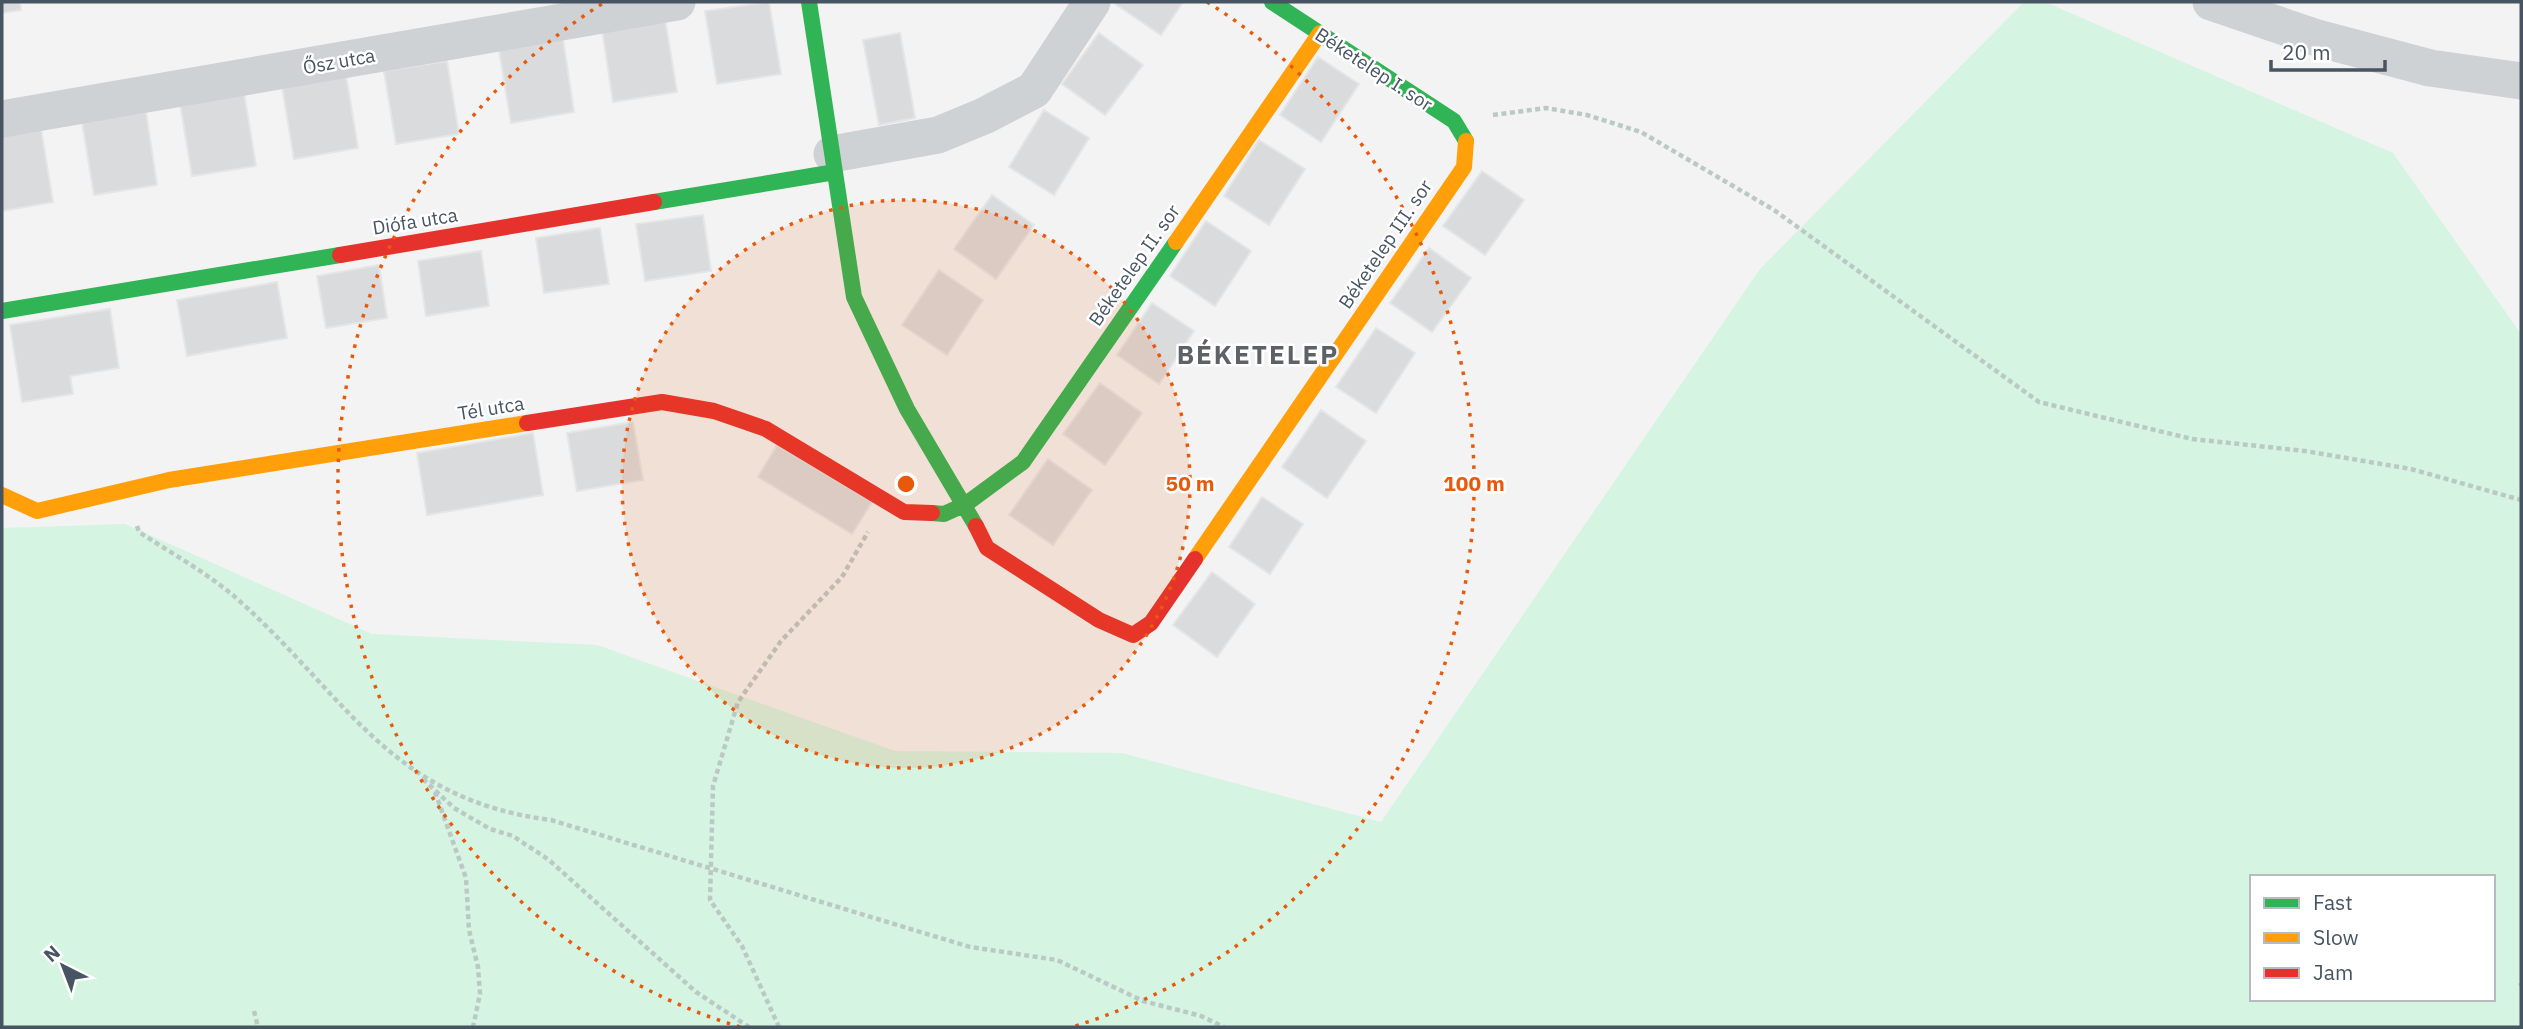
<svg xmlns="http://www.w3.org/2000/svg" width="2523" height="1029" viewBox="0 0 2523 1029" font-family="'IBM Plex Sans',sans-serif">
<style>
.green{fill:#d5f4e2;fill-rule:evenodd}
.building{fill:#dadbdd;stroke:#e4e5e6;stroke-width:2}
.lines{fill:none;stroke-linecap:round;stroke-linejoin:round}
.path{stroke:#bbc9c5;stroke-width:4.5;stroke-dasharray:5 3.5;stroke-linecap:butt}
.street{stroke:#ced2d4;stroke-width:37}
.fast{stroke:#30b455;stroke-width:16}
.slow{stroke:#ff9f0a;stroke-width:16}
.jam{stroke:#e5322d;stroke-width:16}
.ring{fill:none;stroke:#e8590c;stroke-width:3.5;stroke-dasharray:3.5 7}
.labels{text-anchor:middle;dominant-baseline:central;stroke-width:5;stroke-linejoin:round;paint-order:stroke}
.street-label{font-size:19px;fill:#475462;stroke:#fff}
.district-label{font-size:26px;font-weight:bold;letter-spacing:2px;fill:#5d6268;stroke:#fff}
.centre{fill:#e8590c;stroke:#fff;stroke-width:3.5}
.ring-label{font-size:21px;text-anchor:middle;font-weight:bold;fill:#e8590c;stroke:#fff;stroke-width:5;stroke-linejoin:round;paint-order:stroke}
</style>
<rect width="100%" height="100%" fill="#f3f3f3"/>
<path class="green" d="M 2024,2 L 2045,2 L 2393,153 L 2521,334 L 2521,1027 L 2,1027 L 2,528 L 125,524 L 372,634 L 597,645 L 895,751 L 1122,753 L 1381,822 L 1760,269 ZM 2252,877 L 2493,877 L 2493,999 L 2252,999 Z"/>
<path class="building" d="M 2,2 L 20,2 L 21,10 L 2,13 Z
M 769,2 L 781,74 L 717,84 L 705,11 Z
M 1116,2 L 1183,2 L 1161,35 L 1115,4 Z
M 665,19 L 677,92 L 613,102 L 602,29 Z
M 900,33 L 915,118 L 879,125 L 863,40 Z
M 1099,33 L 1143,65 L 1105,115 L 1062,84 Z
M 563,39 L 574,112 L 511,123 L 499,50 Z
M 1318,57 L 1359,84 L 1321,142 L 1280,115 Z
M 447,61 L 459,134 L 396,144 L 384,71 Z
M 346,75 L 358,148 L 294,159 L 282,86 Z
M 244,93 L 256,166 L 192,176 L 180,103 Z
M 1044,110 L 1089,138 L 1054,195 L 1009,167 Z
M 146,112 L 157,185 L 94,195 L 82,122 Z
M 41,129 L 53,202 L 2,211 L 2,135 Z
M 1259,140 L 1305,169 L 1269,225 L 1224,196 Z
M 1482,171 L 1524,200 L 1485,255 L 1443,226 Z
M 992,195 L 1034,225 L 996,279 L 954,249 Z
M 703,215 L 711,271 L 645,281 L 636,224 Z
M 1206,221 L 1251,251 L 1215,306 L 1170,276 Z
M 600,228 L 609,284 L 544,293 L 536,238 Z
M 1429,248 L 1471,278 L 1432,332 L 1390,303 Z
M 481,251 L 489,306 L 426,316 L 418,261 Z
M 379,265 L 387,318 L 326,328 L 317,276 Z
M 939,270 L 983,300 L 947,355 L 902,325 Z
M 277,282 L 287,338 L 187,356 L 177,300 Z
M 1152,303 L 1194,331 L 1159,384 L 1117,355 Z
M 110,309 L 119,368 L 70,376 L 73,394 L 22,402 L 10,325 Z
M 1376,328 L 1415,353 L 1376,413 L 1336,387 Z
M 1100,383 L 1142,413 L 1105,465 L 1063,434 Z
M 1321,410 L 1366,441 L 1327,498 L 1282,467 Z
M 633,422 L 643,480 L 577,491 L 567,433 Z
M 533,433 L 543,495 L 427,515 L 417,453 Z
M 777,445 L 872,502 L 852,534 L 758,477 Z
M 1048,459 L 1092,490 L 1053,545 L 1009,515 Z
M 1262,497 L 1303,524 L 1270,574 L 1229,547 Z
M 1212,572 L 1255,604 L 1217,657 L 1173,625 Z"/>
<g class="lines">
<path class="path" d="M 1493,115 L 1546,108 L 1587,115 L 1641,132 L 1774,210 L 2039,402 L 2192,439 L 2305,451 L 2411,469 L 2521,500
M 137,526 L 139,532 C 174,555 213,576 244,605 C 349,701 393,800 551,820 L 970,947 L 1057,960 L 1143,1001 L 1201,1016 L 1224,1027
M 423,779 L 454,808 L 490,829 L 513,836 L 549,860 L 696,992 L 749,1027
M 435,792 L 466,878 L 469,930 L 478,967 L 480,994 L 473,1027
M 2521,983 L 2521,986
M 254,1011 L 258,1027
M 779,1027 L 742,946 L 710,900 L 713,786 L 738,702 L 781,641 L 842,577 L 868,532"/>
<path class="street" d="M 2211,2 L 2317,38 L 2430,68 L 2521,81
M 2,119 L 677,2
M 832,154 L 938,135 L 984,116 L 1034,90 L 1092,2"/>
<path class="fast" d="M 809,2 L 854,297 L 907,409 L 976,526
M 1272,2 L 1454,121 L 1466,141
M 654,202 L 835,172
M 2,311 L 340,255
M 932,513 L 944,514 L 966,504 L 1023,462 L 1176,242"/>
<path class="slow" d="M 1176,242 L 1320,33
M 2,495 L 37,511 L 169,480 L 527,423
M 1195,559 L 1464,167 L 1466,141"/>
<path class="jam" d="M 340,255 L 654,202
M 527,423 L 662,402 L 714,411 L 766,429 L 904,512 L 932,513
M 976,526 L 987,548 L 1099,620 L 1133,635 L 1151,623 L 1195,559"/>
</g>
<circle cx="906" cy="484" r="284" fill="#e8590c" fill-opacity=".12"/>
<g class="ring">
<circle cx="906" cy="484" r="284"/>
<path d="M740 1027A568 568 0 0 1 605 2M1207 2A568 568 0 0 1 1072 1027"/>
</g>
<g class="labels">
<g class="street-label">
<text transform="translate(339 61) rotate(-10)">Ősz utca</text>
<text transform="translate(1374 69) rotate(33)">Béketelep I. sor</text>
<text transform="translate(415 221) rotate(-9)">Diófa utca</text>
<text transform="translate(1385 244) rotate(-56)">Béketelep III. sor</text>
<text transform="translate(1134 265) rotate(-55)">Béketelep II. sor</text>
<text transform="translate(491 408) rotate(-9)">Tél utca</text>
</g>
<g class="district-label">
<text x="1258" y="354">BÉKETELEP</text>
</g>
</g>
<circle cx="906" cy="484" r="10" class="centre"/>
<g class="ring-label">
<text x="1190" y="491">50 m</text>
<text x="1474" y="491">100 m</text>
</g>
<rect width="2523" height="1029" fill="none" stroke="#475462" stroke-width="7"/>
<rect x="2250" y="875" width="245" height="126" fill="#ffffff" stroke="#b5bbc0" stroke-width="2"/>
<rect x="2264" y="898" width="35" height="10" fill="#30b455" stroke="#b5bbc0" stroke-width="2"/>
<text x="2313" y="910" font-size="21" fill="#475462">Fast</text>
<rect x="2264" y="933" width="35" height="10" fill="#ff9f0a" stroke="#b5bbc0" stroke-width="2"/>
<text x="2313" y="945" font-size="21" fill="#475462">Slow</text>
<rect x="2264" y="968" width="35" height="10" fill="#e5322d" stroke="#b5bbc0" stroke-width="2"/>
<text x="2313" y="980" font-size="21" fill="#475462">Jam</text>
<g transform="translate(63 966) rotate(318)" stroke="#ffffff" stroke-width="5" paint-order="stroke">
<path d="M0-5L12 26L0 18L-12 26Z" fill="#475462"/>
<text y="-10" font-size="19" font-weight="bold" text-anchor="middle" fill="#475462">N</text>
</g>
<path d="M2271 60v10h114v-10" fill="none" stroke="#475462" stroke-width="3.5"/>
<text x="2282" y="60" font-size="21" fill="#475462" stroke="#ffffff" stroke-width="5" paint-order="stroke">20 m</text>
</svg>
